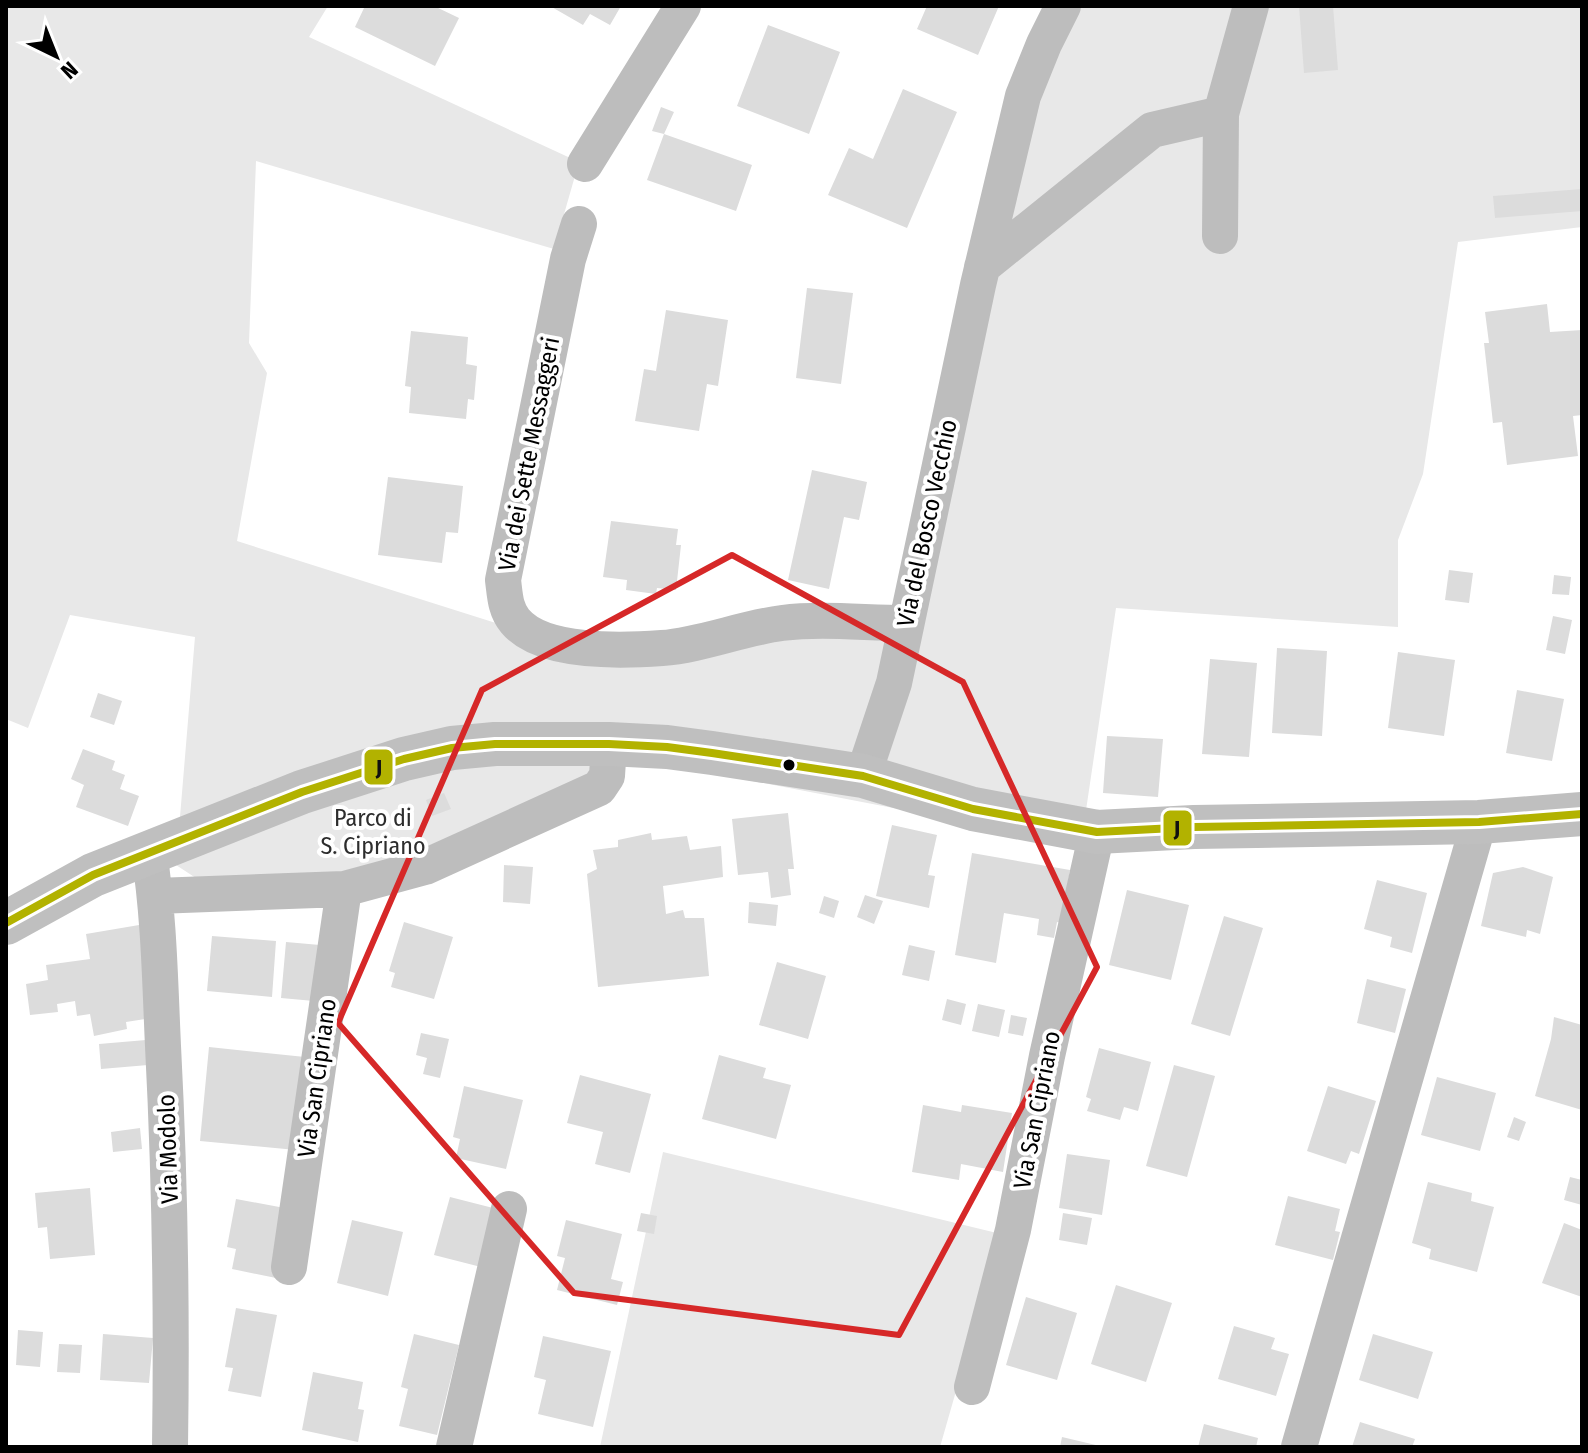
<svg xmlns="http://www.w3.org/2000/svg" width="1588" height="1453" viewBox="0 0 1588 1453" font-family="'Fira Sans Condensed',sans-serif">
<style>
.green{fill:#e8e8e8}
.building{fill:#dcdcdc}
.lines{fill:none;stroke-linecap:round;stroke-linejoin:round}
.street{stroke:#bdbdbd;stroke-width:36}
.secondary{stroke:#bfbfbf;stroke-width:44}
.bus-1-casing{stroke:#fff;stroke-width:14}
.bus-1{stroke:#b2b200;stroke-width:8}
.marked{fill:none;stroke:#d62828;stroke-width:6;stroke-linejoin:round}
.bus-dot{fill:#000;stroke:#fff;stroke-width:3}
.labels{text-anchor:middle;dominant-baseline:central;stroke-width:8;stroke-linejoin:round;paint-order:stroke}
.street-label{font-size:24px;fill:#000;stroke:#fff}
.park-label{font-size:24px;fill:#2d2d2d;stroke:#fff}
.line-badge{stroke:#fff;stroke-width:3}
.pale-badge-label{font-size:22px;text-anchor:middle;font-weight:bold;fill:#111}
</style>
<rect width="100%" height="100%" fill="#fff"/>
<path class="green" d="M 6,6 L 328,6 L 309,37 L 579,162 L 554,249 L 256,161 L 249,343 L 267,373 L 237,541 L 518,630 L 596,648 L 903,626 L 966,289 L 1067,6 L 1582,6 L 1582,227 L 1458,242 L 1423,474 L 1398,540 L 1398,627 L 1116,608 L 1081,844 L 685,768 L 593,766 L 594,776 L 372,870 L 202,882 L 176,865 L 195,637 L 70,615 L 28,728 L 6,719 Z
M 663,1152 L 1001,1234 L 940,1447 L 600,1447 Z"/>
<path class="building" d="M 365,6 L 434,6 L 459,18 L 435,66 L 355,27 Z
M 550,6 L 621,6 L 610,25 L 590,14 L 583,25 Z
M 927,6 L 999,6 L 978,55 L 917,29 Z
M 1299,6 L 1333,6 L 1338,70 L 1304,73 Z
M 768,25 L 840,52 L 809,134 L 737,106 Z
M 903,89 L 957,112 L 907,228 L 828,195 L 849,148 L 873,159 Z
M 661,107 L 674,112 L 664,134 L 652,131 Z
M 664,134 L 752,165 L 736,211 L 647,180 Z
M 1582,189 L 1582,211 L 1495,218 L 1493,196 Z
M 807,288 L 853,293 L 841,384 L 796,378 Z
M 1547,304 L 1550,332 L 1582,330 L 1582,415 L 1573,416 L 1578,456 L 1507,465 L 1502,422 L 1493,423 L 1484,343 L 1489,343 L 1485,312 Z
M 666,310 L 728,320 L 718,386 L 707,384 L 699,431 L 635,421 L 644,369 L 656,371 Z
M 411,331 L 468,337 L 466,364 L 477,366 L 474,400 L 468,399 L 466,419 L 409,413 L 411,387 L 405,386 Z
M 812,470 L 867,482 L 859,520 L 844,517 L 829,589 L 788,580 Z
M 388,477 L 463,486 L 458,533 L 446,532 L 442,563 L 378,555 Z
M 611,521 L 678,529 L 676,545 L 681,545 L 676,590 L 657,588 L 656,594 L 626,590 L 627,580 L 603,577 Z
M 1449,570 L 1473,573 L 1469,603 L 1445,600 Z
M 1554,575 L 1571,577 L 1569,595 L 1552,594 Z
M 1553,616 L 1572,620 L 1565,654 L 1546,650 Z
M 1277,648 L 1327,651 L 1322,736 L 1272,733 Z
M 1398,652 L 1455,660 L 1444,736 L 1388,728 Z
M 1210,659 L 1257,663 L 1249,757 L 1202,754 Z
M 1517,690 L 1564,699 L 1552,761 L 1506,753 Z
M 98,693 L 122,701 L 114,725 L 90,717 Z
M 1107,736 L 1163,739 L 1158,797 L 1103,793 Z
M 83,749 L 115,761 L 112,770 L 125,775 L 120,789 L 139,796 L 128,826 L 76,807 L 84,785 L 71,779 Z
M 444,793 L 451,809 L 432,816 L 426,800 Z
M 788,813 L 794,869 L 788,869 L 791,895 L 771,898 L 768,872 L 738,875 L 732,819 Z
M 892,825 L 937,835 L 928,875 L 935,876 L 929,908 L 876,896 Z
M 651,833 L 652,840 L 687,836 L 690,850 L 721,846 L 723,877 L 663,886 L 666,914 L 683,910 L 685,918 L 704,918 L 709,976 L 598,987 L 587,874 L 597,869 L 593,850 L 618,847 L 618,840 Z
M 972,853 L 1070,870 L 1061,923 L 1057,922 L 1054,938 L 1037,935 L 1039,919 L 1004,913 L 996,963 L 955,955 Z
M 504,865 L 533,867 L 530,904 L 503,902 Z
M 1523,867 L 1553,877 L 1540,934 L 1527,930 L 1526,937 L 1481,926 L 1493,873 Z
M 1377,880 L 1427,893 L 1412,953 L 1390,947 L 1392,937 L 1364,929 Z
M 1127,890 L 1189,905 L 1171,980 L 1109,965 Z
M 865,895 L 883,901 L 874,924 L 857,917 Z
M 824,896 L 839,901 L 834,918 L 819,913 Z
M 749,902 L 778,905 L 776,926 L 748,923 Z
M 1224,916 L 1263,928 L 1230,1036 L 1191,1024 Z
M 404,922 L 453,937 L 434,999 L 391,987 L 395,973 L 389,971 Z
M 145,924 L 158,1017 L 126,1022 L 127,1029 L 94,1036 L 90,1014 L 77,1016 L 75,1001 L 57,1004 L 58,1012 L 30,1015 L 26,984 L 48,980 L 46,965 L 90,959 L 86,934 Z
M 212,936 L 276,941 L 272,997 L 207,991 Z
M 286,942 L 320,945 L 314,1001 L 281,998 Z
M 909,945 L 935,951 L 929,981 L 902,975 Z
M 777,962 L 826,976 L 808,1039 L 759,1025 Z
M 1367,979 L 1406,989 L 1395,1033 L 1357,1023 Z
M 947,999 L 966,1004 L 961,1025 L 942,1020 Z
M 978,1004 L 1005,1010 L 999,1037 L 972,1031 Z
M 1011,1015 L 1027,1018 L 1023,1036 L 1008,1033 Z
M 1554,1017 L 1582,1025 L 1582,1110 L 1535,1096 L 1551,1039 Z
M 421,1033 L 449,1039 L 440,1078 L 423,1074 L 427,1058 L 416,1055 Z
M 146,1040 L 148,1065 L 101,1069 L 99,1044 Z
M 209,1047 L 305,1057 L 296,1150 L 200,1141 Z
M 1099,1048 L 1151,1062 L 1138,1111 L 1124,1107 L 1120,1120 L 1087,1111 L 1091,1099 L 1086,1097 Z
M 719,1055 L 766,1068 L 763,1078 L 791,1085 L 776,1139 L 702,1119 Z
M 1174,1065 L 1215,1076 L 1187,1177 L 1146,1166 Z
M 580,1075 L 651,1094 L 630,1173 L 595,1164 L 603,1132 L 567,1123 Z
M 1437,1077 L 1496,1093 L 1480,1151 L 1421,1135 Z
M 464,1086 L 523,1100 L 506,1169 L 456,1158 L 460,1139 L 453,1137 Z
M 1328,1086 L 1376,1101 L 1359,1154 L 1351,1151 L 1346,1164 L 1307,1151 Z
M 923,1105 L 961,1112 L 962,1105 L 1012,1113 L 1003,1172 L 961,1164 L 959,1180 L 912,1172 Z
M 1514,1117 L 1526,1122 L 1519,1141 L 1507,1137 Z
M 140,1128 L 142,1149 L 113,1152 L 111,1132 Z
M 1067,1154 L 1110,1160 L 1102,1215 L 1059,1208 Z
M 1570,1177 L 1582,1180 L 1582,1205 L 1564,1200 Z
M 1428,1182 L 1472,1193 L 1471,1201 L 1494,1207 L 1477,1272 L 1429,1259 L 1431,1249 L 1412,1243 Z
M 90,1188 L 95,1255 L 50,1259 L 47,1227 L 38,1228 L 35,1193 Z
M 1288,1196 L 1340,1209 L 1335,1231 L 1340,1232 L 1333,1260 L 1275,1245 Z
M 450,1197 L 497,1209 L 481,1267 L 434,1255 Z
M 236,1199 L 290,1209 L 276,1278 L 232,1269 L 236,1249 L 227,1247 Z
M 641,1213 L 657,1216 L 654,1234 L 637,1231 Z
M 1063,1213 L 1092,1218 L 1087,1245 L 1059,1240 Z
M 352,1220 L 403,1232 L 388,1296 L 337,1283 Z
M 566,1220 L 622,1234 L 611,1279 L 623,1282 L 617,1305 L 557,1290 L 565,1258 L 557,1256 Z
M 1564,1223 L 1582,1230 L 1582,1297 L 1542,1283 Z
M 1116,1285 L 1172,1303 L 1146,1382 L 1091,1364 Z
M 1026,1297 L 1077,1313 L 1057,1380 L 1006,1365 Z
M 236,1308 L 277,1315 L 261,1397 L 228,1391 L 233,1368 L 225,1367 Z
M 1234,1326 L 1275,1338 L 1271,1349 L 1289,1354 L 1276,1396 L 1218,1379 Z
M 18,1330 L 43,1332 L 40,1367 L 16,1365 Z
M 103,1334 L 153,1338 L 149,1383 L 100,1380 Z
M 414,1334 L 459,1345 L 437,1435 L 399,1426 L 408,1389 L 401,1387 Z
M 1373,1334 L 1433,1352 L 1418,1399 L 1359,1380 Z
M 543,1336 L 611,1351 L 593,1427 L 538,1414 L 546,1380 L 534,1377 Z
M 59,1344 L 82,1345 L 80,1373 L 57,1372 Z
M 313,1372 L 363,1382 L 358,1409 L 364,1410 L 358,1442 L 302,1430 Z
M 1360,1422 L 1415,1439 L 1412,1447 L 1352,1447 Z
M 1204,1424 L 1258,1438 L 1256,1447 L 1198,1447 Z
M 1062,1437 L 1100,1446 L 1100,1447 L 1060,1447 Z"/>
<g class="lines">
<path class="street" d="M 1221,114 L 1251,6
M 585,164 L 683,6
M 579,224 L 568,259 L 503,580 C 505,595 505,609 515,621 C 542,654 622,651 662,648 C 702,645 742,628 782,623 C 822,618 865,623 905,623
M 982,267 L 1152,130 L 1221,114 L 1220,236
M 863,776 L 894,683 L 978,285 L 1023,96 L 1044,44 L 1063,6
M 149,852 C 159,916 160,981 163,1046 C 170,1180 172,1313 170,1447
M 156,896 L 344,889 L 425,867 L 599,788 L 607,776 L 609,744
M 289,1267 L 344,889
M 972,1387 L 1013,1230 L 1047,1056 L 1097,832
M 454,1447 L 509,1209
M 1299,1447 L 1479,822"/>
<path class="secondary" d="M 6,923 L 93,875 L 302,792 L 404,759 L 452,748 L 495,744 L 609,744 L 667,747 L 712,753 L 863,776 L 973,809 L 1097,832 L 1194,827 L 1479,822 L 1582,814"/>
<defs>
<path id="bus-1" d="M 6,923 L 93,875 L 302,792 L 404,759 L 452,748 L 495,744 L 609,744 L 667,747 L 712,753 L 863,776 L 973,809 L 1097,832 L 1194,827 L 1479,822 L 1582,814"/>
</defs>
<use href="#bus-1" class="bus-1-casing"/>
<use href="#bus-1" class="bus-1"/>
</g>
<path class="marked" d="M 732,555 L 963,682 L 1097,967 L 899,1335 L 574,1293 L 338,1023 L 482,690 Z"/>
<circle class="bus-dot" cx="789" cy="765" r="7"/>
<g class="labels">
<g class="street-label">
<text transform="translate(529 454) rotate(-79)">Via dei Sette Messaggeri</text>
<text transform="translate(927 523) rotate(-78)">Via del Bosco Vecchio</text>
<text transform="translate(317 1078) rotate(-82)">Via San Cipriano</text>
<text transform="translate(1037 1110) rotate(-79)">Via San Cipriano</text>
<text transform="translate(168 1149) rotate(-92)">Via Modolo</text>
</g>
<g class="park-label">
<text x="373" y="818">Parco di<tspan x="373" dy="28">S. Cipriano</tspan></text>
</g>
</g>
<g class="line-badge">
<rect x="363" y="748" width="31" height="38" rx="8" fill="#b2b200"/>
<rect x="1162" y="809" width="31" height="38" rx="8" fill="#b2b200"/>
</g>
<g class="pale-badge-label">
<text x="379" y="775">J</text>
<text x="1177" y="836">J</text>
</g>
<rect width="1588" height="1453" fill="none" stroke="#000000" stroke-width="16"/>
<g transform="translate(56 56) rotate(137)" stroke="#ffffff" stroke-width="6" paint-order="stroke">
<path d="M0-6L14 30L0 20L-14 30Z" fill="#000000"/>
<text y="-12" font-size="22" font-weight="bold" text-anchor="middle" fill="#000000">N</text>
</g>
</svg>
